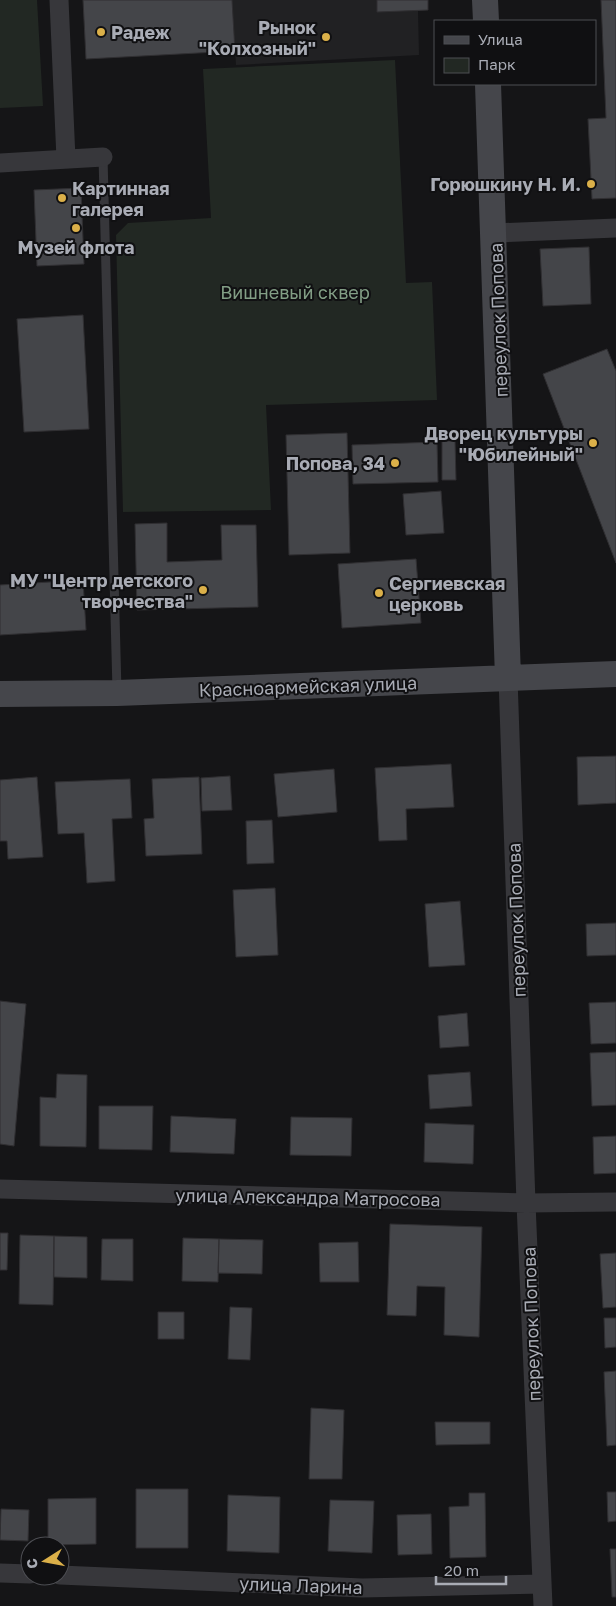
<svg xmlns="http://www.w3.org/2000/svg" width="616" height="1606" viewBox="0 0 616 1606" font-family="'Golos Text',sans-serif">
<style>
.built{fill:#212123}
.green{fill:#222823}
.building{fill:#444549;stroke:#302f32}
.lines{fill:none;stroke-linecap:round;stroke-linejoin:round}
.lane{stroke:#37373b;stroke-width:9}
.street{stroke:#37373b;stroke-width:19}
.secondary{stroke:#45464b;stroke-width:26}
.poi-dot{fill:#dbb049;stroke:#101012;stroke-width:2}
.labels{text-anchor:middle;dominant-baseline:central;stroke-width:4;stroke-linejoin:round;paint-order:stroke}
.poi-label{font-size:18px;font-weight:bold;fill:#a9acb5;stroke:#101012;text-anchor:end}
.park-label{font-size:18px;fill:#829e85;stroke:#101012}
.street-label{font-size:18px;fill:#a9acb5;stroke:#101012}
</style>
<rect width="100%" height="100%" fill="#151517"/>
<path class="built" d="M 232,0 L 428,0 L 428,10 L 418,11 L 419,55 L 236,65 Z"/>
<path class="green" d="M 0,0 L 37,0 L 43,106 L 0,108 Z
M 395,60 L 406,283 L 432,282 L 437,400 L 266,405 L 271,510 L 123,512 L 116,235 L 128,223 L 211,218 L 203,69 Z"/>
<path class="building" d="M 83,0 L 232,0 L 235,51 L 86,59 Z
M 377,0 L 428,0 L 428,10 L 377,12 Z
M 601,0 L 616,0 L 616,198 L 592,199 L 588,119 L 606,118 Z
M 81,188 L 84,264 L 37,266 L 34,190 Z
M 589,247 L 591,304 L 543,306 L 540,249 Z
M 83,315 L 89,429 L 24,432 L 17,319 Z
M 607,349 L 616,371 L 616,563 L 543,374 Z
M 347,433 L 350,553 L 289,555 L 286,435 Z
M 442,441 L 455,441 L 456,480 L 442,480 Z
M 437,442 L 438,482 L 353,484 L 352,445 Z
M 441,491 L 444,533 L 406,535 L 403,494 Z
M 167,523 L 167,562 L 222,560 L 221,525 L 256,525 L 258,607 L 137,610 L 135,524 Z
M 416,559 L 421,623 L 342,628 L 338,564 Z
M 83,580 L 86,630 L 0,635 L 0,585 Z
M 616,756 L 616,803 L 578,805 L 577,757 Z
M 451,764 L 454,807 L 406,809 L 407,840 L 379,841 L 375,768 Z
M 334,769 L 337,812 L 278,817 L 274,774 Z
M 230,776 L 232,810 L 202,811 L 201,778 Z
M 37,777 L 43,857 L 8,859 L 7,841 L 0,841 L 0,780 Z
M 199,777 L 202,854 L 146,856 L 144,819 L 154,818 L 152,779 Z
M 130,779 L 132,818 L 112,819 L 115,881 L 87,883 L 84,833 L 58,834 L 55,782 Z
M 272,820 L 274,863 L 247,864 L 246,821 Z
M 275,888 L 278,955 L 236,957 L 233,890 Z
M 460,901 L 465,965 L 429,967 L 425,904 Z
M 616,923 L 616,955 L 587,956 L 586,924 Z
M 0,1001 L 26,1004 L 14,1146 L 0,1144 Z
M 616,1002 L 616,1043 L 591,1044 L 589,1003 Z
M 467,1013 L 469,1046 L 440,1048 L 438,1016 Z
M 616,1052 L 616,1105 L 592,1106 L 590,1053 Z
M 470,1072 L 472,1106 L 430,1109 L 428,1075 Z
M 57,1074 L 87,1075 L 86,1147 L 40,1146 L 40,1097 L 56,1098 Z
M 99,1106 L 153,1106 L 152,1150 L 99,1149 Z
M 171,1116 L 236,1119 L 234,1154 L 170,1152 Z
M 291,1117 L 352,1118 L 351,1156 L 290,1155 Z
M 425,1123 L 474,1125 L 473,1164 L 424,1162 Z
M 616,1136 L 616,1173 L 594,1174 L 593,1137 Z
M 390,1224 L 482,1227 L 479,1337 L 444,1335 L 445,1287 L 417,1286 L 416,1316 L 387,1315 Z
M 0,1233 L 8,1233 L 7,1270 L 0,1270 Z
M 20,1235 L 54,1236 L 53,1305 L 19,1304 Z
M 54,1236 L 87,1237 L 87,1278 L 54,1277 Z
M 183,1238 L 219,1239 L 218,1282 L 182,1281 Z
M 102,1239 L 133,1239 L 133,1281 L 101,1280 Z
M 219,1239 L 263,1240 L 262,1274 L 218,1273 Z
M 358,1242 L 359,1282 L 320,1282 L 319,1243 Z
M 616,1253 L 616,1307 L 603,1308 L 600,1254 Z
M 230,1307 L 252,1308 L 250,1360 L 228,1359 Z
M 158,1312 L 184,1312 L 184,1339 L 158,1339 Z
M 604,1318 L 616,1318 L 616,1347 L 605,1348 Z
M 616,1371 L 616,1445 L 607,1446 L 604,1372 Z
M 311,1408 L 344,1410 L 342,1479 L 309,1479 Z
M 435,1422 L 490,1422 L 490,1444 L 436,1445 Z
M 136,1489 L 188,1489 L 188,1548 L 136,1548 Z
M 607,1492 L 616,1492 L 616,1521 L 608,1522 Z
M 469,1493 L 485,1493 L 486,1557 L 450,1558 L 449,1507 L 469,1506 Z
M 228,1495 L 280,1497 L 279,1553 L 227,1551 Z
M 96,1498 L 96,1544 L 48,1545 L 48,1499 Z
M 330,1500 L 374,1501 L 372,1553 L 328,1551 Z
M 1,1509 L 29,1510 L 28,1541 L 0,1540 Z
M 431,1514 L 432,1554 L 398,1555 L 397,1515 Z
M 610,1549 L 616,1549 L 616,1597 L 612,1597 Z"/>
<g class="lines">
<path class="lane" d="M 103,157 L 117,691"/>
<path class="street" d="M 59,0 L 66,159
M 0,163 L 103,157
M 495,233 L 616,228
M 508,678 L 526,1203 L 543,1606
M 0,1189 L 526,1203 L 616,1202
M 0,1573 L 30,1574
M 60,1575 L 362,1588 L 542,1584"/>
<path class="secondary" d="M 485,0 L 486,21
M 488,84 L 508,678
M 0,694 L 117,693 L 616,674"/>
</g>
<g class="poi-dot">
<circle cx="101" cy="32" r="5"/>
<circle cx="326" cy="37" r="5"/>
<circle cx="591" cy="184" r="5"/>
<circle cx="62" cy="198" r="5"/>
<circle cx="76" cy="228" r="5"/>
<circle cx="593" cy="443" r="5"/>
<circle cx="395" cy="463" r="5"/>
<circle cx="203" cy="590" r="5"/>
<circle cx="379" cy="593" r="5"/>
</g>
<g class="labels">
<g class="poi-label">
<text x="316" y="27">Рынок<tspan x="316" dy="21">"Колхозный"</tspan></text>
<text x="111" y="32" text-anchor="start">Радеж</text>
<text x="581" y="184">Горюшкину Н. И.</text>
<text x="72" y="188" text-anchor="start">Картинная<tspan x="72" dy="21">галерея</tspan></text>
<text x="76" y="247" text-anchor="middle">Музей флота</text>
<text x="583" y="433">Дворец культуры<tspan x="583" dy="21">"Юбилейный"</tspan></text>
<text x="385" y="463">Попова, 34</text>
<text x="193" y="580">МУ "Центр детского<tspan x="193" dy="21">творчества"</tspan></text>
<text x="389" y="583" text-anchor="start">Сергиевская<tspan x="389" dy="21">церковь</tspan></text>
</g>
<g class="park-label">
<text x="295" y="292">Вишневый сквер</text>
</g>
<g class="street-label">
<text transform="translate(498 320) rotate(-92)">переулок Попова</text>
<text transform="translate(308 686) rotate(-2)">Красноармейская улица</text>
<text transform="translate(516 920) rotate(-92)">переулок Попова</text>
<text transform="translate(308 1197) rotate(1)">улица Александра Матросова</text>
<text transform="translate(531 1324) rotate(-92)">переулок Попова</text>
<text transform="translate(301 1585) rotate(2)">улица Ларина</text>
</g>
</g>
<rect x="434" y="20" width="162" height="65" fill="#101012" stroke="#4d4e53"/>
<rect x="444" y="36" width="25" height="8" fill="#45464b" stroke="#4d4e53"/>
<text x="478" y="45" font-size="15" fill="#a9acb5">Улица</text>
<rect x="444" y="58" width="25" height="15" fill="#222823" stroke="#4d4e53"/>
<text x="478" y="70" font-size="15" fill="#a9acb5">Парк</text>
<g transform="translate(45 1561) rotate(259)"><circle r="24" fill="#101012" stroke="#4d4e53"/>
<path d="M0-4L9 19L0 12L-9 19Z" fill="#dbb049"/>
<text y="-8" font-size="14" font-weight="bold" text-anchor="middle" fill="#a9acb5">С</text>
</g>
<path d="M436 1576v8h70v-8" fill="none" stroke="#a9acb5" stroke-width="2.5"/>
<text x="444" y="1576" font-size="15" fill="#a9acb5" stroke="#101012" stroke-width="4" paint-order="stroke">20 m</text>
</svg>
